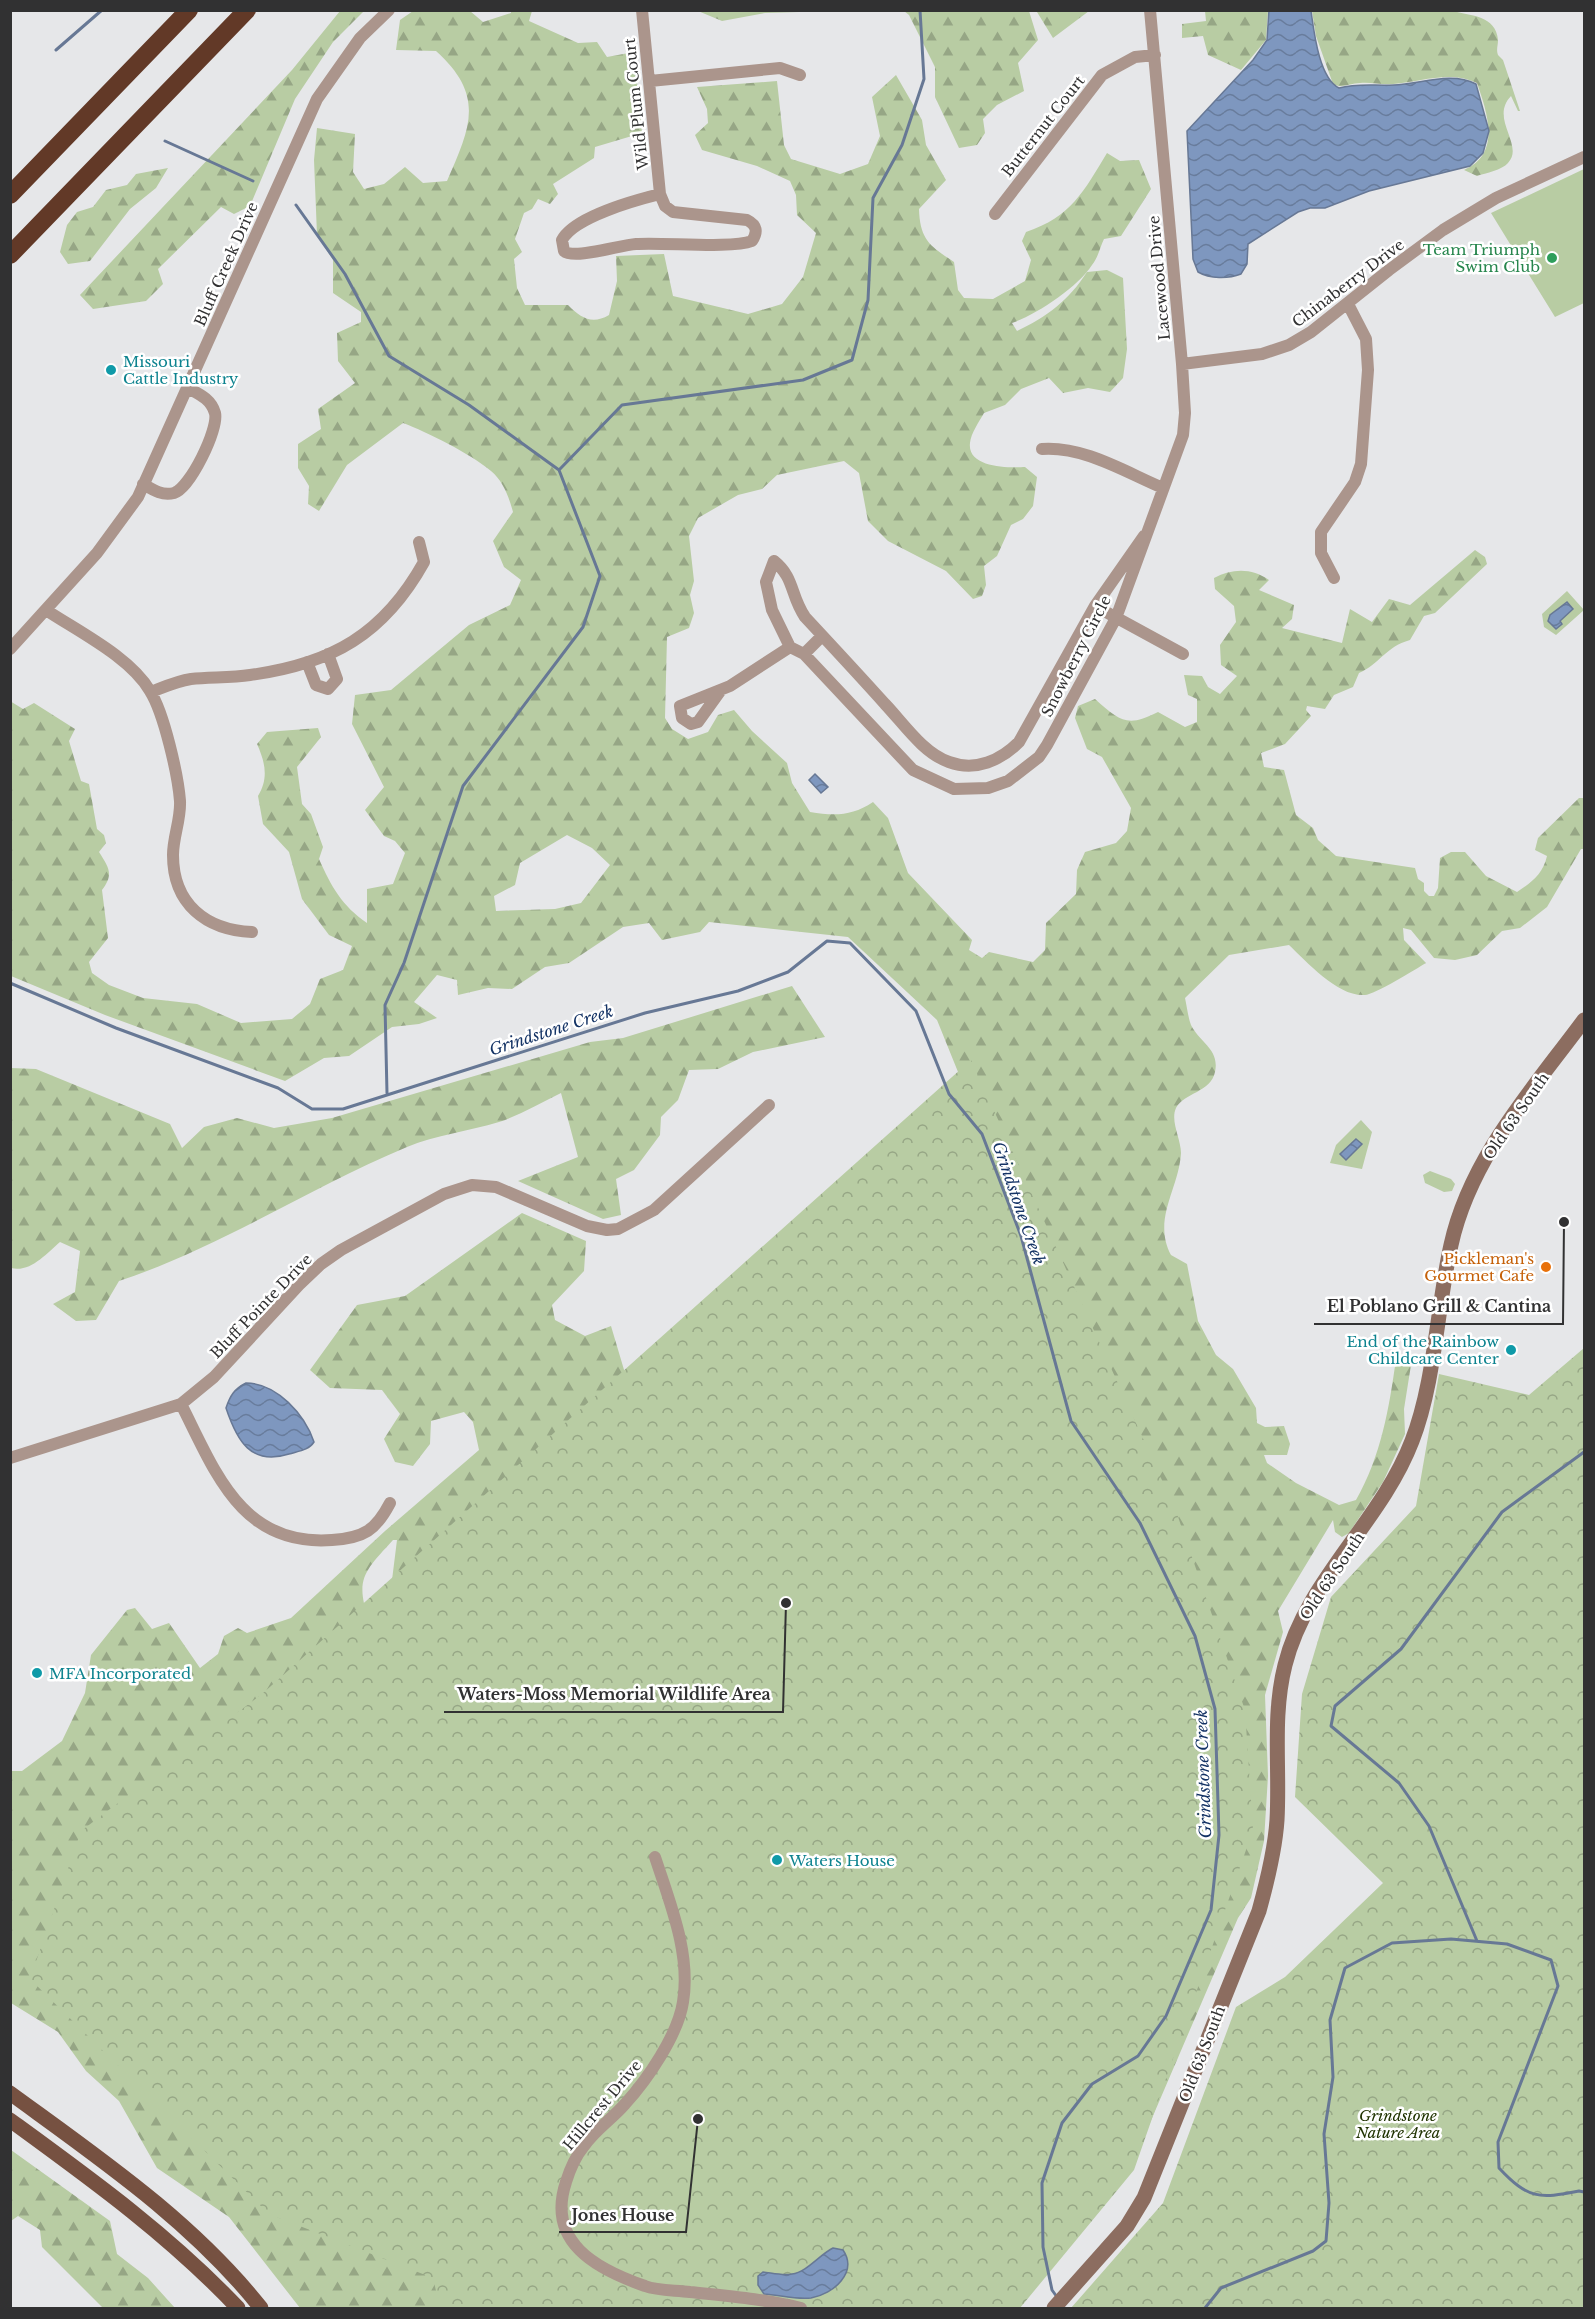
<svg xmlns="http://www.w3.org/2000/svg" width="1595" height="2319" viewBox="0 0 1595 2319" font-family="'Libre Baskerville',serif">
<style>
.grass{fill:#b8cca3}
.forest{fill:url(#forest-firs);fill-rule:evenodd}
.park{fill:url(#park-crowns)}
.water{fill:url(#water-waves);stroke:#677895;stroke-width:1.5}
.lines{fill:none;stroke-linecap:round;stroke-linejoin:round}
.stream{stroke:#677895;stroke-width:3}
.street{stroke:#ab958c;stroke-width:12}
.secondary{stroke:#8c6d60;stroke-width:15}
.primary{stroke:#765141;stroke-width:15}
.highway{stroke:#623927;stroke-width:18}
.leisure-dot{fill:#2e9e5b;stroke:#fff;stroke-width:2}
.culture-dot{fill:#0f9aa8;stroke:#fff;stroke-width:2}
.food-dot{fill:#e8710a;stroke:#fff;stroke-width:2}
.labels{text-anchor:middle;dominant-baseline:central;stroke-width:5;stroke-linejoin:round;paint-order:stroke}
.street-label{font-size:15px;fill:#313132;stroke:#fff}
.leisure-label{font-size:15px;fill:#27864d;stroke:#fff;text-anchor:end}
.culture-label{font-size:15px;fill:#0d838f;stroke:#fff;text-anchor:start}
.food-label{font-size:15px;fill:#c56008;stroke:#fff;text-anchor:end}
.park-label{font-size:15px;font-style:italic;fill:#203301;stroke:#fff}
.water-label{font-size:16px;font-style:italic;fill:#143365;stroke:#fff}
.leader{fill:none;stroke:#313132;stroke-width:2}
.callout-dot{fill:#313132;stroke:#fff;stroke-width:2}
.callout-label{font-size:16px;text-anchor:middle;font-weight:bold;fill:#313132;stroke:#fff;stroke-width:5;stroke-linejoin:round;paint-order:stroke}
</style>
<defs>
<pattern id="forest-firs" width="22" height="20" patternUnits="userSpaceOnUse" patternTransform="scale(1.5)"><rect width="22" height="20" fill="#b8cca3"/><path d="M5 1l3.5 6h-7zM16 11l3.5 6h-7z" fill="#96a685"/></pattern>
<pattern id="park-crowns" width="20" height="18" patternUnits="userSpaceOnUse" patternTransform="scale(1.5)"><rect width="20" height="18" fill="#b8cca3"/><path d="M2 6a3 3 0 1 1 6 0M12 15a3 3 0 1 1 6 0" fill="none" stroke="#96a685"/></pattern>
<pattern id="water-waves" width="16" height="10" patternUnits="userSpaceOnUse" patternTransform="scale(1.5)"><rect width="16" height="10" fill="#7e97bf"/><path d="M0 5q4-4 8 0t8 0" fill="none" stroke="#687c9c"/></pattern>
</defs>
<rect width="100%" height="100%" fill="#e6e7e9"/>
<path class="grass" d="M 1584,169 L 1584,303 L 1555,317 L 1491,213 Z
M 1567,591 L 1584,610 L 1556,635 L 1544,627 L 1542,614 Z
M 1361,1120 L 1372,1132 L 1362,1169 L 1330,1163 L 1336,1145 Z
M 1430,1171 L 1451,1179 L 1455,1184 L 1452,1191 L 1444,1192 L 1425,1183 L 1423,1175 Z"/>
<path class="forest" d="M 340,11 L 364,11 L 333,42 L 295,99 L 250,206 L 234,214 L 221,207 L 158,269 L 163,284 L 146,301 L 93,309 L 80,295 L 292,70 Z
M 413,11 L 470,11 L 483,22 L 511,13 L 511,11 L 532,11 L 529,21 L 578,43 L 597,42 L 607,57 L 634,52 L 642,133 L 595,147 L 594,158 L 553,184 L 558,194 L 550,204 L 538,199 L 532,209 L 524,213 L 515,239 L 522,252 L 514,259 L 517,288 L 525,305 L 568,305 C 581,318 592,325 609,315 L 617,281 L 616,256 L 664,254 L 673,296 L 748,314 L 782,304 L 803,277 L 816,233 L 797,215 L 796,195 L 790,181 L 757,166 L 702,150 L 695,135 L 708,123 L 707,109 L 697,87 L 777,81 L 784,145 L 791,159 L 840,174 L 868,164 L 880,136 L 872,97 L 896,75 L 922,120 L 926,145 L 946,180 L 919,209 C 920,240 930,246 954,262 L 958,290 L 964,298 L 993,299 L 1025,281 L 1031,260 L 1022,241 L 1026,232 C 1071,217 1084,191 1107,153 L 1120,161 L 1139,160 L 1151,189 L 1121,236 L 1104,239 C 1100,247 1098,258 1092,265 C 1078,287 1036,315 1012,323 L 1017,331 C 1047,317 1069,300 1087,272 L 1107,270 L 1123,278 L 1127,349 L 1123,378 L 1110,392 L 1088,388 L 1063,393 L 1049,378 L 1021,389 L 1005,405 L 984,413 C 979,422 971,433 970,443 C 967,468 1009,468 1025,467 L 1037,477 L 1033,506 L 1023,519 L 1011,525 L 997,556 L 984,566 L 986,585 L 982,596 L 973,599 L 946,571 L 888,541 L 868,521 L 859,473 L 844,461 L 777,475 L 762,489 L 738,495 L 698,518 L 689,536 L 694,581 L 690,595 L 694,613 L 689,628 L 667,637 L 665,718 L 672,729 L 688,739 L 708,732 L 718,715 L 734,710 L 752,731 L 787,763 L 792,783 L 810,812 C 835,816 852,816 873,802 L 888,818 L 908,873 L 972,940 L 969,950 L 982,958 L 989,952 L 1033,962 L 1045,950 L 1046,923 L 1076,894 L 1077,870 L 1085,852 L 1116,843 L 1127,831 L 1131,808 L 1102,757 L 1087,749 L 1075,718 L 1078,706 L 1095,699 C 1120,721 1127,728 1158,712 L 1185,727 L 1197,722 L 1197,699 L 1188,695 L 1184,675 L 1202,676 L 1208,687 L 1220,694 L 1237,676 L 1221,665 L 1220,645 L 1236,622 L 1234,606 L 1215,589 L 1214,578 C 1233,568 1252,568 1269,580 L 1259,590 L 1294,605 L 1292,619 L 1282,628 L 1342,643 L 1350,609 L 1372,622 L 1389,599 L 1410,605 L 1475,550 L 1485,557 L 1487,564 L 1435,613 L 1424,616 L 1410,640 C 1385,647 1380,664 1359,673 L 1353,687 L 1334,695 L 1325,709 L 1307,706 L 1306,710 L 1311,716 L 1285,744 L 1261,753 L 1264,767 L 1284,770 L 1296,815 L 1313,828 L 1318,840 L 1336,856 L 1415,868 L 1418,879 L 1424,883 L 1424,891 L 1429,896 L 1434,896 L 1438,888 L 1440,858 L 1451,852 L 1465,852 L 1486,876 L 1517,892 C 1532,882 1543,874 1547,856 L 1535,850 L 1538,838 L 1579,798 L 1584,798 L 1584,849 L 1581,849 L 1547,907 L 1520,928 L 1502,931 L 1477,955 L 1455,960 L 1434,958 L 1411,930 L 1403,928 L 1404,940 L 1426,963 C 1416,969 1374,995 1365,995 C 1338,997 1307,962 1289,945 L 1229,955 L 1185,998 C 1187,1007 1188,1017 1191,1025 C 1199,1042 1220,1049 1215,1072 C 1211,1092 1184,1093 1176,1108 C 1170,1121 1181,1139 1181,1153 C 1179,1189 1152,1219 1171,1255 L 1187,1264 L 1198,1321 L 1216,1355 L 1233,1369 L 1256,1408 L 1257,1423 L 1265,1427 L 1284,1426 L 1290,1444 L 1287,1455 L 1264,1455 L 1267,1463 L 1296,1483 L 1339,1505 L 1356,1500 C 1381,1456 1389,1409 1396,1359 L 1406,1359 L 1411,1365 L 1404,1409 L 1405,1434 L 1383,1482 L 1349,1533 L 1342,1537 L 1335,1532 L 1333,1520 L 1278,1611 L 1283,1632 L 1265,1695 L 1268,1776 L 1264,1841 L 1251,1898 L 1238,1918 L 1134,2160 L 975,1114 L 937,1020 L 848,937 L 709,922 L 700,932 L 662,940 L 649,923 L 623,927 L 569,963 L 545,967 L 512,989 L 488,988 L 458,995 L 457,980 L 437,975 L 414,1002 L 437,1018 L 419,1024 L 392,1027 L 349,1056 L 324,1058 L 285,1081 L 105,1015 L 11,976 L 10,701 L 23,709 L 34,703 L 75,729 L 69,741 L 81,781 L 89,784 L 97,829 L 104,835 L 106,843 L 99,852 C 109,868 114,874 102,890 L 108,938 L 89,962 L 92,973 L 109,985 L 143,998 L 197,1004 L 241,1023 L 292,1019 L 310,1004 L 320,979 L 343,970 L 352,946 L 329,935 L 302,899 L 289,852 L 263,824 L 258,796 C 269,778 265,762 257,744 L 267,732 L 318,728 L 321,737 L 297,767 L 302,804 L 311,814 L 323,847 L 319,859 C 331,886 342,906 367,923 L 367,889 L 393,884 L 405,853 L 395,841 L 384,836 L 365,810 L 384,787 L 352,724 L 355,695 L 391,690 L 469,625 L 510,605 L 521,580 L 504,567 L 493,541 L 513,512 C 509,497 503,481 491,471 C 471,454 427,432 403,423 L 347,465 L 319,511 L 308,504 L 309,486 L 298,468 L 298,444 L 321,429 L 318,409 L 355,383 L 338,361 L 337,333 L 361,322 L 361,312 L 333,293 L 333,260 L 317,235 L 314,160 L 317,128 L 355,134 L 353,172 L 364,189 L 384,184 L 405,167 L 423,183 L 447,181 C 470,128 486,96 436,51 L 396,50 L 400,20 ZM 567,835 L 592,848 L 610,865 L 581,903 L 555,909 L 496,911 L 494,896 L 515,885 L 520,863 Z
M 698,11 L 834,11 L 765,13 L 722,21 Z
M 904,11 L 1089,11 L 1053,38 L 1037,12 L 1029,11 L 1038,40 L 1018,63 L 1024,91 L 997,105 L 983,119 L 985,133 L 977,145 L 959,148 L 935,97 L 935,67 L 909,15 Z
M 1205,11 L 1268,11 L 1266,40 L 1241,70 L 1208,55 L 1203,36 L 1182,38 L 1182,24 L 1206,21 Z
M 1312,11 L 1454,11 C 1470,16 1496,15 1498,40 C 1498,46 1496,49 1498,55 L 1503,60 L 1520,111 L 1518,111 L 1511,96 C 1489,119 1525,145 1508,163 C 1502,170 1486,173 1477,176 L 1464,170 C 1502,154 1487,112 1477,83 C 1450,70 1421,82 1393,84 C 1382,85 1371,82 1360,83 C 1350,83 1342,89 1333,84 L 1316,36 Z
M 168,168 L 156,188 L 130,209 L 90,261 L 68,264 L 60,252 L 67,225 L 77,212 L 93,207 L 106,190 L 127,185 L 136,174 Z
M 792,986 L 825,1037 L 753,1052 L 718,1069 L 689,1070 L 678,1100 L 661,1117 L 660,1135 L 634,1170 L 616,1179 L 621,1215 L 603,1219 L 518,1181 L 578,1157 L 561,1093 C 540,1103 520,1115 499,1122 C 469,1131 436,1135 407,1147 C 309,1188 219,1248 119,1281 L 96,1320 L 76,1321 L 53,1304 L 75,1292 L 80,1251 L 60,1242 C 46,1254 30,1273 11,1268 L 11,1068 L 36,1069 L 170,1124 L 182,1148 L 204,1127 L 237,1118 L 274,1128 L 332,1118 L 590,1042 L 623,1038 Z
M 522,1213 L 586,1241 L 584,1271 L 552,1305 L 555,1320 L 585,1336 L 611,1326 L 630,1390 L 391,1588 L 397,1540 L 393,1540 C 364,1572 354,1579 370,1623 L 523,2308 L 300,2308 L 229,2217 L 157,2168 L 119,2101 L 86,2071 L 58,2032 L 11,2003 L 10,1771 L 22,1771 L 62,1741 L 85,1693 L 91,1655 L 127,1610 L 135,1608 L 152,1629 L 169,1623 L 200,1668 L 218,1654 L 224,1636 L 238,1628 L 247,1633 L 291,1618 L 385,1531 L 479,1450 L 473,1422 L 464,1412 L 431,1421 L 430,1444 L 413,1466 L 395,1462 L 384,1439 L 400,1414 L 382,1390 L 330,1388 L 310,1370 L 357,1305 L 405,1296 Z
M 11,2150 L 110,2221 L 117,2254 L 148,2278 L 175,2308 L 103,2308 L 42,2247 L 40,2230 L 18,2216 L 11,2221 Z"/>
<path class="park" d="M 971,1060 L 1176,1511 L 1245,1710 L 1253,1830 L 1134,2170 L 1020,2308 L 440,2308 L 433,2278 L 269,2214 L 30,1979 L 81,1831 L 262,1694 Z
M 1584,1348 L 1584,2308 L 1071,2308 L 1163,2203 L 1236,2007 L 1285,1977 L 1383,1883 L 1295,1797 L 1302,1694 L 1331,1597 L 1416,1506 L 1439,1374 L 1529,1395 Z"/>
<path class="water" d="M 1269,10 L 1311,11 C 1314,32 1319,78 1339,88 C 1358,83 1375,86 1394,85 C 1421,84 1451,71 1476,84 L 1489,131 L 1483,153 L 1470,166 L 1369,191 L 1325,208 L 1310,208 L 1298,212 L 1248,244 L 1247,264 L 1241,274 C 1228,279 1210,279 1198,272 L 1193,259 L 1187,131 L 1253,60 L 1267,40 Z
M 1567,602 L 1573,609 L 1560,621 L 1562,624 L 1556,629 L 1548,621 L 1550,615 Z
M 815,774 L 828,787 L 821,793 L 809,780 Z
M 1356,1139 L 1362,1144 L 1346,1160 L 1340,1154 Z
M 246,1383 C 277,1383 305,1415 314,1442 C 309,1450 299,1451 289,1454 C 251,1466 237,1441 226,1408 C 230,1396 234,1389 246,1383 Z
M 833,2248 L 843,2250 C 858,2272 834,2294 811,2298 C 797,2300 779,2295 764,2294 L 758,2285 L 758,2276 L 763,2272 C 772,2273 783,2276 792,2274 C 807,2272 819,2255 833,2248 Z"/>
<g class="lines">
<path class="stream" d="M 56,50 L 102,10
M 165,141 L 253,181
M 296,205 L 345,274 L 389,356 L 469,405 L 559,470
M 10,983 L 116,1028 L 278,1088 L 312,1109 L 343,1109 L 645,1013 L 738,991 L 788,972 L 827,941 L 850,943 L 916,1011 L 949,1094 L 982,1134 L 1021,1236 L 1071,1421 L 1140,1523 L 1195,1636 L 1215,1709 L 1219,1835 L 1211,1910 L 1166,2016 L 1138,2056 L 1092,2084 L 1062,2123 L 1042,2183 L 1043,2247 L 1052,2290 L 1057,2297
M 387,1093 L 385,1005 L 404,963 L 463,786 L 583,627 L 600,576 L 559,470 L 622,405 L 803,380 L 852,360 L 868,300 L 873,198 L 902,145 L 924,79 L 920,10
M 1477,1941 L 1429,1826 L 1399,1783 L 1331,1726 L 1335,1706 L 1401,1649 L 1502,1512 L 1584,1452
M 1205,2308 L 1221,2288 L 1313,2251 L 1326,2241 L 1329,2203 L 1324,2134 L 1333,2077 L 1330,2020 L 1345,1968 L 1392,1943 L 1451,1939 L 1507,1944 L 1551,1960 L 1558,1986 L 1498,2142 L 1499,2168 C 1528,2199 1539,2199 1579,2191 L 1584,2192"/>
<path class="street" d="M 642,10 L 660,194
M 650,81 L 780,68 L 800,75
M 660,194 L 665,206 L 673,212 L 747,220 C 757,225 758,232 752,241 C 731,249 664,242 636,244 C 620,245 574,260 564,251 L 562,240 C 574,217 636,200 660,194 Z
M 995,214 L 1102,75 L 1135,57 L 1155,55
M 1182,364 L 1262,354 L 1289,345 L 1311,332 L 1389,270 L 1443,230 L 1496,198 L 1584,157
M 1042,449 C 1084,446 1125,472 1163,488
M 143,484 C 153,490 162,496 174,493 C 190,488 219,429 215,413 C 211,399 199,394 188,388
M 1144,536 L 1095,606 L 1019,742 C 1001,760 976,772 949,762 C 923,753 904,724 885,704 C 859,675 832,646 805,617 C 790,595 795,578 774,561 L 766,582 L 772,610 L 790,647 L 804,654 L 913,770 L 954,789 L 988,788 L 1008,781 L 1039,757 L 1047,745 L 1116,618 L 1183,435 L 1185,413 L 1182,364 L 1150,10
M 1334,578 L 1321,553 L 1321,532 L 1355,482 L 1361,464 L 1368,370 L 1366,339 L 1348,304
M 1095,606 L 1183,654
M 46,610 C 79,632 130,657 150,691 C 164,713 178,775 180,801 C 181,819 173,837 173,855 C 173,904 206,930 252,932
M 10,649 L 97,553 L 138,497 L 317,99 L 360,38 L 389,10
M 804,654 L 822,636
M 307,662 L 316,685 L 328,689 L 337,679 L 328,654
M 721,690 L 698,722 L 691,724 L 682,718 L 680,706 L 730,686 L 790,647
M 151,692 C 164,687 177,681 191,679 C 210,677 231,678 250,675 C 332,664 384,634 424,562 L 419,542
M 181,1404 C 215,1471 241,1547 332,1540 C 364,1538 376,1530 390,1503
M 10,1458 L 181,1404 L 214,1377 L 299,1285 L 321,1264 L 341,1250 L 444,1194 L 472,1185 L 496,1187 L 587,1226 L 607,1230 L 618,1229 L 654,1210 L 769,1105
M 655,1857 C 670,1903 691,1954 683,2002 C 678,2035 647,2080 625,2104 C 612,2119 595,2130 584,2146 C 575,2157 570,2169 566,2182 C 546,2242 596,2269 645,2286 C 658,2291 675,2290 690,2292 C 727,2296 765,2299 801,2308"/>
<path class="secondary" d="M 1054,2308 L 1127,2226 L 1144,2198 L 1259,1911 C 1267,1882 1275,1851 1277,1820 C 1280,1768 1272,1716 1285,1665 C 1306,1580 1381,1522 1412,1441 C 1435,1382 1437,1307 1451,1245 C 1470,1158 1533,1089 1584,1020"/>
<path class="primary" d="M 10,2093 C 99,2158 192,2221 261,2308
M 10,2120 C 91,2179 169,2235 238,2308"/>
<path class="highway" d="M 10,195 L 189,10
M 10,255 L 247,10"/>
</g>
<circle class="leisure-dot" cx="1552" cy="258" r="6"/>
<g class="culture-dot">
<circle cx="111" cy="370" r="6"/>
<circle cx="1511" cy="1350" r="6"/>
<circle cx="37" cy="1673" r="6"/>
<circle cx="777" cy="1860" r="6"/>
</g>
<circle class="food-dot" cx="1546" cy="1267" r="6"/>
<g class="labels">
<g class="street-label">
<text transform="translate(636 104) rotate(-96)">Wild Plum Court</text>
<text transform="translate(1043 126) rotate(-52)">Butternut Court</text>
<text transform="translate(226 264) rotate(-66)">Bluff Creek Drive</text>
<text transform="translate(1159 278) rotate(-95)">Lacewood Drive</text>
<text transform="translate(1348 283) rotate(-37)">Chinaberry Drive</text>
<text transform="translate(1076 656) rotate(-63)">Snowberry Circle</text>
<text transform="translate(1516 1116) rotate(-55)">Old 63 South</text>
<text transform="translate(261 1306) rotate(-46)">Bluff Pointe Drive</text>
<text transform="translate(1332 1576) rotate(-56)">Old 63 South</text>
<text transform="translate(1202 2054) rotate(-69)">Old 63 South</text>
<text transform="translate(602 2105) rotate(-50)">Hillcrest Drive</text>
</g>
<g class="leisure-label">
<text x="1540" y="249">Team Triumph<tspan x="1540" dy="17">Swim Club</tspan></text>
</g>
<g class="culture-label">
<text x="123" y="361">Missouri<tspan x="123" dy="17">Cattle Industry</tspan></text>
<text x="1499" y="1341" text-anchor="end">End of the Rainbow<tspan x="1499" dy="17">Childcare Center</tspan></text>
<text x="49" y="1673">MFA Incorporated</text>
<text x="789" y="1860">Waters House</text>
</g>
<g class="food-label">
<text x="1534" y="1258">Pickleman's<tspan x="1534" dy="17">Gourmet Cafe</tspan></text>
</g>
<g class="park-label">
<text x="1398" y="2115">Grindstone<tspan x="1398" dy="17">Nature Area</tspan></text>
</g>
<g class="water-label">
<text transform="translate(551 1030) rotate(-18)">Grindstone Creek</text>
<text transform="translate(1019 1203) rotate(71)">Grindstone Creek</text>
<text transform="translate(1203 1774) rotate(-92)">Grindstone Creek</text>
</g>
</g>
<path class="leader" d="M1564 1222L1563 1324H1314M786 1603L783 1712H444M698 2119L686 2232H559"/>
<g class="callout-dot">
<circle cx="1564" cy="1222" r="6"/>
<circle cx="786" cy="1603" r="6"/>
<circle cx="698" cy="2119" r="6"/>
</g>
<g class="callout-label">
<text x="1439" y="1312">El Poblano Grill &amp; Cantina</text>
<text x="614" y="1700">Waters-Moss Memorial Wildlife Area</text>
<text x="623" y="2221">Jones House</text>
</g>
<rect width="1595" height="2319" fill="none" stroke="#313132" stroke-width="24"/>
</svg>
